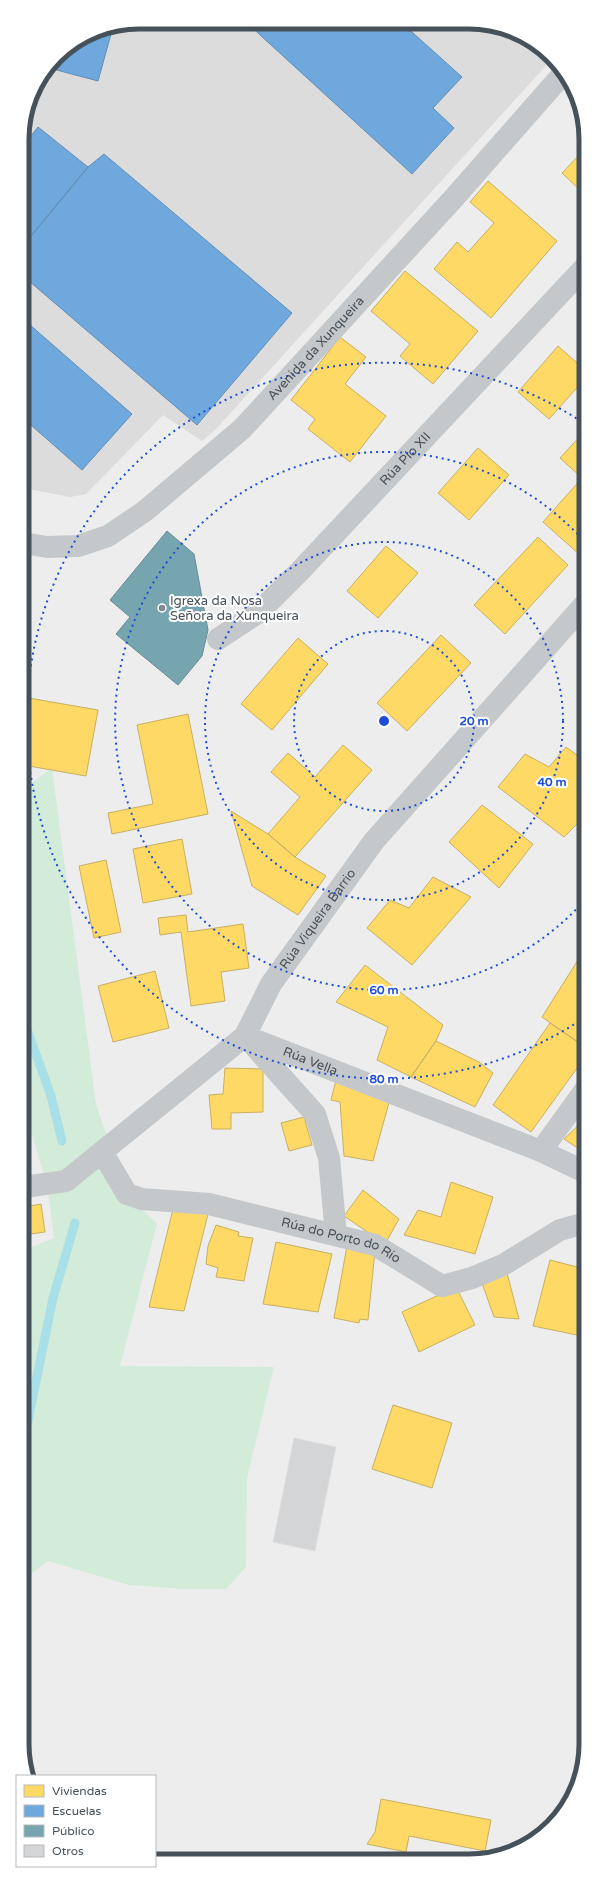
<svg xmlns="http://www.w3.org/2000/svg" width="608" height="1883" viewBox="0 0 608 1883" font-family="'Varela Round',sans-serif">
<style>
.education{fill:#dcdcdd}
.green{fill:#d3ecda}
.homes{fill:#ffd966;stroke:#c8b062}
.schools{fill:#6fa8dc;stroke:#638eb5}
.public{fill:#76a5af;stroke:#688c95}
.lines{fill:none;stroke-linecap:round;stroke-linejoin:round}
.stream{stroke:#a9e0e7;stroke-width:9}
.building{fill:#d4d5d6;stroke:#dfdfe0}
.minor{stroke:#c5c8ca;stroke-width:22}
.ring{fill:none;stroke:#1d4ed8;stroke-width:2;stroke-dasharray:2 4}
.poi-dot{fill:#81888d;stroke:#fff;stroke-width:1.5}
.labels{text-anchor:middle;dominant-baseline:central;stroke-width:4;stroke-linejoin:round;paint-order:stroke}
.street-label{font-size:13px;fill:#465159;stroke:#fff}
.poi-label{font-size:13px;fill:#465159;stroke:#fff;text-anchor:start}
.rim{fill:none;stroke:#465159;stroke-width:5}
.centre{fill:#1d4ed8;stroke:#fff;stroke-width:2}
.ring-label{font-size:12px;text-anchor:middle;font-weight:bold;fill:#1d4ed8;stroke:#fff;stroke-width:4;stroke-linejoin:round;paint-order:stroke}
</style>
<rect width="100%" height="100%" fill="#eeeded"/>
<path class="education" d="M 139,22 L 492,24 L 553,58 L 216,429 L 202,441 L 163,415 L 86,494 L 70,497 L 23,488 L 22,131 L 34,87 L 62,51 L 94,31 Z"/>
<path class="green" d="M 52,768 L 96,1104 L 127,1194 L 157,1224 L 120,1366 L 274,1367 L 247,1478 L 246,1567 L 226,1589 L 183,1589 L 129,1585 L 48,1561 L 24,1579 L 24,1250 L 54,1238 L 47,1184 L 23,1106 L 23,789 Z"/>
<path class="homes" d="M 584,150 L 584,194 L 562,173 Z
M 488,181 L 557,241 L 491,318 L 434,269 L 457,242 L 468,252 L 494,223 L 470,202 Z
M 405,271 L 478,331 L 433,384 L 400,356 L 410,344 L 371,311 Z
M 340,337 L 366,357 L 345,384 L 386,416 L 350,462 L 308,429 L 315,419 L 291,400 Z
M 558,346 L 584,369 L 584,380 L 549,419 L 518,392 Z
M 584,432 L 584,550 L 580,555 L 543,522 L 582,478 L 560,458 Z
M 478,448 L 509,475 L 469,520 L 438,493 Z
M 538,537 L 568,565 L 505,634 L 474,605 Z
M 386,546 L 418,573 L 378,618 L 347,591 Z
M 441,635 L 471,663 L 407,731 L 377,703 Z
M 298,638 L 328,664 L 272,730 L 241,704 Z
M 23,697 L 98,710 L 86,776 L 23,765 Z
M 188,714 L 208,814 L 112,834 L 108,813 L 153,804 L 137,725 Z
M 343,745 L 372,770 L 295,857 L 268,834 L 300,797 L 271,772 L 288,753 L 315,777 Z
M 566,747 L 585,761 L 585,816 L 564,837 L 498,787 L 525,754 L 549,767 Z
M 482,805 L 533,844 L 499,888 L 449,842 Z
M 231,811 L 268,834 L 295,857 L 326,876 L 298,915 L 252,886 Z
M 182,839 L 192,894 L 143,903 L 133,849 Z
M 106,860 L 121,932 L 94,938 L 79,866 Z
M 433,877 L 471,897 L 412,965 L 367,928 L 390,900 L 409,908 Z
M 186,915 L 188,932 L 243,924 L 249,968 L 221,972 L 225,1001 L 191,1006 L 181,932 L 160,935 L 158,918 Z
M 578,960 L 585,964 L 585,1047 L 542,1017 Z
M 365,965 L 443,1025 L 436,1041 L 411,1077 L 377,1060 L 388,1027 L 336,1002 Z
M 155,971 L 169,1028 L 113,1042 L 98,986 Z
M 550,1023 L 585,1047 L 585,1057 L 531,1132 L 493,1105 Z
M 436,1041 L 479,1062 L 493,1073 L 475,1107 L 411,1077 Z
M 225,1068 L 263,1069 L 263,1112 L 231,1113 L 231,1129 L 212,1129 L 209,1095 L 223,1094 Z
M 336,1080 L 391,1095 L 373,1161 L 344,1156 L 340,1102 L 331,1100 Z
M 304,1117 L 312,1145 L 289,1151 L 281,1123 Z
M 585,1119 L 585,1153 L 564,1139 Z
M 451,1182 L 493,1197 L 475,1254 L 404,1235 L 418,1210 L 441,1217 Z
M 363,1190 L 399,1219 L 385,1244 L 344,1216 Z
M 41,1204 L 45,1232 L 24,1235 L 24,1207 Z
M 174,1205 L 209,1210 L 184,1311 L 149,1307 Z
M 216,1225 L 239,1232 L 238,1236 L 253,1238 L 244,1281 L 216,1277 L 218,1268 L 206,1264 L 208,1246 Z
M 276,1242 L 332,1254 L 318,1312 L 263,1304 Z
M 347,1246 L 375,1251 L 368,1320 L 360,1319 L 359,1323 L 334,1318 Z
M 550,1260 L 585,1269 L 585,1325 L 582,1336 L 533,1326 Z
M 507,1273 L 519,1319 L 494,1317 L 481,1280 Z
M 456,1287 L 475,1325 L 419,1352 L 402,1312 Z
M 393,1405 L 452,1423 L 432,1488 L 372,1469 Z
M 381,1799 L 491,1820 L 485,1851 L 409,1836 L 406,1852 L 367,1844 L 375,1832 Z"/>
<path class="schools" d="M 247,23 L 403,24 L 462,77 L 433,108 L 454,128 L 412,174 Z
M 113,27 L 98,81 L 49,68 L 62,51 L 94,31 Z
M 38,127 L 88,167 L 22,247 L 22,147 Z
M 104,154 L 292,313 L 197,425 L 22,275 L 22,247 L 88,167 Z
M 22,318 L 132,414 L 82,470 L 23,418 Z"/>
<path class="public" d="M 167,531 L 194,554 L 208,630 L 202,656 L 178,685 L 116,634 L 130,617 L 110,600 Z"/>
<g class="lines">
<path class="stream" d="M 23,1018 L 51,1096 L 62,1141
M 24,1440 L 53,1298 L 75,1223"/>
</g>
<path class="building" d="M 294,1438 L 336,1447 L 315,1551 L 273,1542 Z"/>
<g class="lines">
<g class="minor">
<path id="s1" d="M 23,543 L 47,547 L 78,546 L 108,536 L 145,511 L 242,429 L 453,199 L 562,75"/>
<path id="s2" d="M 218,639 L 259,612 L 301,570 L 584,268"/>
<path id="s3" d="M 245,1036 L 541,1151 L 585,1172"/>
<path d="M 248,1039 L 315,1114 L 329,1158 L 336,1235"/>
<path d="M 541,1151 L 585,1090"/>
<path id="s4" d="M 102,1152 L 127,1194 L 142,1199 L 209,1204 L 375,1245 L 442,1286 L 472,1278 L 503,1265 L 560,1230 L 585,1223"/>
<path id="s5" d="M 24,1187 L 66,1181 L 245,1036 L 271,984 L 374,841 L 584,605"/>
</g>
</g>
<g class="ring">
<circle cx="384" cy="721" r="90"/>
<circle cx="384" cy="721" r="179"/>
<path d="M584 901A269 269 0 1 1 584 541"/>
<path d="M584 1018A358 358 0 1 1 582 422"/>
</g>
<circle class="poi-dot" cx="162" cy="608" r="4"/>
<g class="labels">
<g class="street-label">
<text stroke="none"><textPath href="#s1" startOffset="368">Avenida da Xunqueira</textPath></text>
<text stroke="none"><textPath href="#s2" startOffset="261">Rúa Pío XII</textPath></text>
<text stroke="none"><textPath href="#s5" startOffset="411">Rúa Viqueira Barrio</textPath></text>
<text stroke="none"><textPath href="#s3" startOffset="70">Rúa Vella</textPath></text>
<text stroke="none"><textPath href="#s4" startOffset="269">Rúa do Porto do Río</textPath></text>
</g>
<g class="poi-label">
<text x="170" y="601">Igrexa da Nosa<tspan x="170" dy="15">Señora da Xunqueira</tspan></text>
</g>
</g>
<path d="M0 0H608V1883H0ZM139 29H469A110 110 0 0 1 579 139V1744A110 110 0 0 1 469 1854H139A110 110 0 0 1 29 1744V139A110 110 0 0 1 139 29Z" fill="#fff" fill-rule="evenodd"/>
<path class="rim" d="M139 29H469A110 110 0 0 1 579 139V1744A110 110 0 0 1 469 1854H139A110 110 0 0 1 29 1744V139A110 110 0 0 1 139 29Z"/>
<circle cx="384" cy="721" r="6" class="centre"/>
<g class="ring-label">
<text x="474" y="725">20 m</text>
<text x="552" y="786">40 m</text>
<text x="384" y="994">60 m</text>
<text x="384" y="1083">80 m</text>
</g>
<rect x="16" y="1775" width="140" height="92" fill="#ffffff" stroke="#b5b9bd"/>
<rect x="24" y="1785" width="20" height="12" fill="#ffd966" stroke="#b5b9bd"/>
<text x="52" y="1795" font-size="12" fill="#465159">Viviendas</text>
<rect x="24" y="1805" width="20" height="12" fill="#6fa8dc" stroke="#b5b9bd"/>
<text x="52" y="1815" font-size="12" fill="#465159">Escuelas</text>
<rect x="24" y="1825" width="20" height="12" fill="#76a5af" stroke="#b5b9bd"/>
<text x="52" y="1835" font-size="12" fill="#465159">Público</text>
<rect x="24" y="1845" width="20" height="12" fill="#d4d5d6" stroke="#b5b9bd"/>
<text x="52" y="1855" font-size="12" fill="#465159">Otros</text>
</svg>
